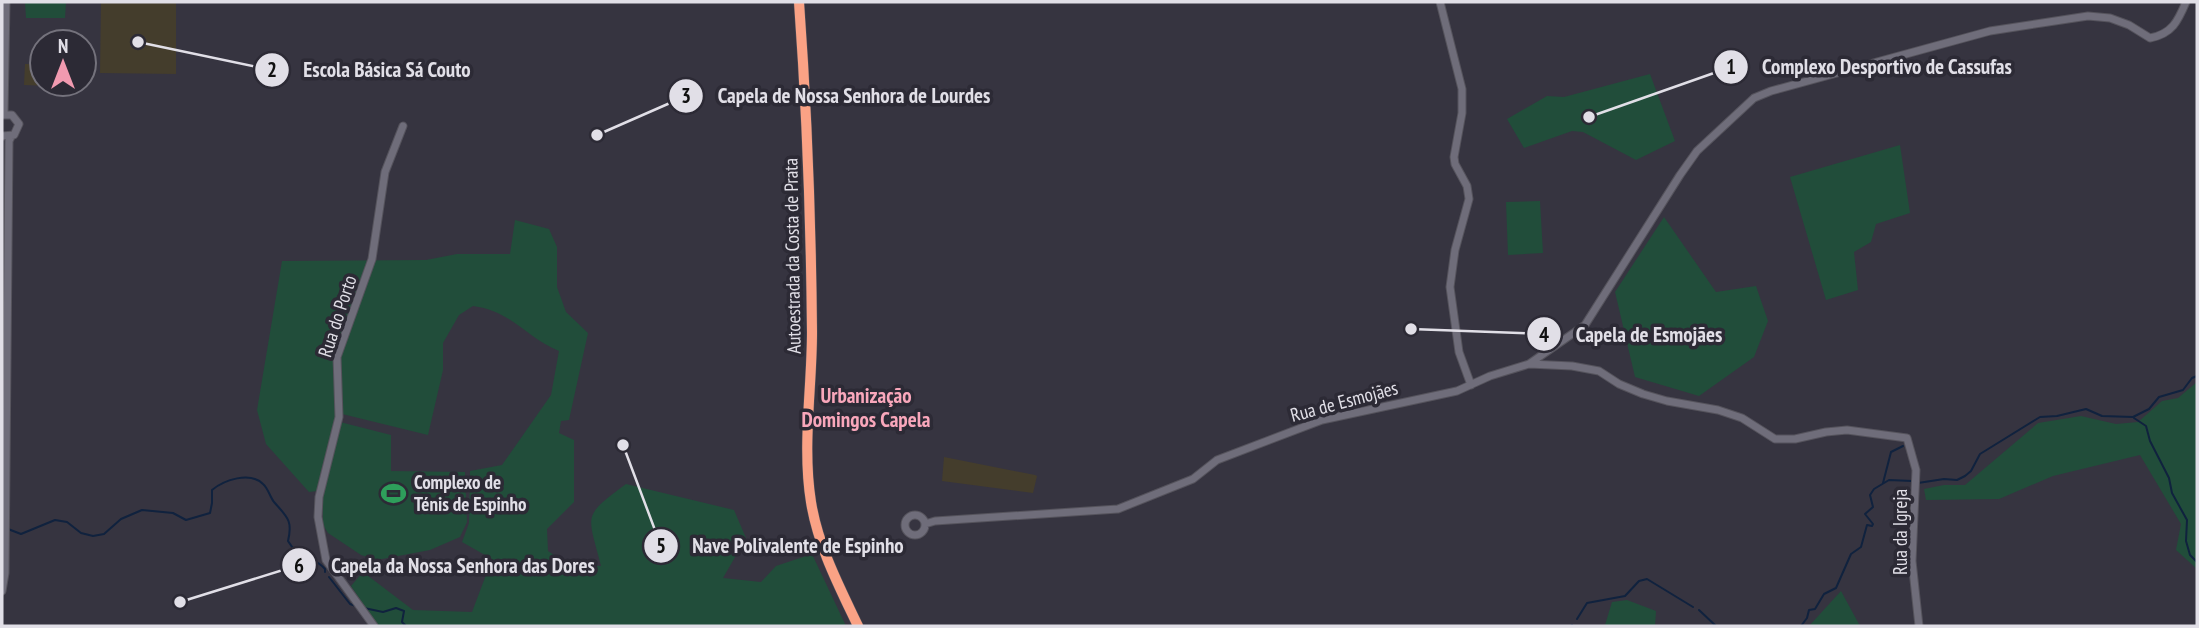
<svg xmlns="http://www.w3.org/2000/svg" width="2199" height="628" viewBox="0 0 2199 628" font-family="'PT Sans Narrow',sans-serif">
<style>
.education{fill:#443d2c}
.green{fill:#214d3a}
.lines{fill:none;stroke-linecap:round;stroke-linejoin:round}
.stream{stroke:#10223e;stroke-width:2}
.secondary-casing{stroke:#55535c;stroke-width:9}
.highway-casing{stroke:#55535c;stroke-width:11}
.secondary{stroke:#6f6d7a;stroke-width:7}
.highway{stroke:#faa285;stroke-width:10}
.labels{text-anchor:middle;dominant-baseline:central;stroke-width:7;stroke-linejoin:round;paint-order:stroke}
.street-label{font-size:19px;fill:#e1dfe7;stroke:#2c2a35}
.poi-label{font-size:19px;font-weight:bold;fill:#e1dfe7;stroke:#2c2a35;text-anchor:start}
.neighbourhood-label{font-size:21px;font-weight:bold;fill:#f9a7bb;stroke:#2c2a35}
.leader{fill:none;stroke:#e1dfe7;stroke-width:2.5}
.callout-dot{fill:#e1dfe7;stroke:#2c2a35;stroke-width:2.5}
.mark-label{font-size:21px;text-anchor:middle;font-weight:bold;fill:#111}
.callout-label{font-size:21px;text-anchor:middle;font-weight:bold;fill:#e1dfe7;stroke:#2c2a35;stroke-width:7;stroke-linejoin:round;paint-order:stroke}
</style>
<rect width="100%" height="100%" fill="#363440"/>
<path class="education" d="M 101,2 L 176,2 L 176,74 L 100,73 Z
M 25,64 L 42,64 L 42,84 L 51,86 L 24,85 Z
M 944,457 L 1035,475 L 1037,476 L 1033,493 L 942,481 Z"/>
<path class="green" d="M 25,2 L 94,2 L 66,2 L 65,18 L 26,18 Z
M 1650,74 L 1675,141 L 1636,160 L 1583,132 L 1572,131 L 1524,148 L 1507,119 L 1547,96 L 1564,97 Z
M 1900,145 L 1910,213 L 1876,224 L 1871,242 L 1854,252 L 1858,290 L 1826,300 L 1790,177 Z
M 1540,201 L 1543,253 L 1508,255 L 1506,202 Z
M 1664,217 L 1716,292 L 1756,286 L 1768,321 L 1754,357 L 1699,396 L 1635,377 L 1615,292 Z
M 515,220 L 549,229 L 557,247 L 557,287 L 566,312 L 588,333 L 569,420 L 561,421 L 559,433 L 574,440 L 574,502 L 547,529 L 548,551 L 568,564 L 601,566 C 588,514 581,517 626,484 L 734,510 L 746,538 L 723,578 L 761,582 L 776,566 L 812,554 L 846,626 L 378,626 L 351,586 L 363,572 L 413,610 L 472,612 L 492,559 L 462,542 L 469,523 L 470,471 L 502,465 L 551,395 L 559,351 C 526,338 512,311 473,306 L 459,315 L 443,343 L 443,370 L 428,435 L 338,413 L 322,467 L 317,491 L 309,492 L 266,444 L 257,410 L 282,261 L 426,260 L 457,254 L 510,254 Z
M 2197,382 L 2197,569 L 2176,550 L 2181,524 L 2140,455 L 2053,476 L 1999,499 L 1926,500 L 1924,489 L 1944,485 L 1965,485 L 2038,423 L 2081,416 L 2116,424 L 2138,422 L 2162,401 L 2178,398 Z
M 340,422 L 391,435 L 391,471 L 465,472 L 467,522 L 460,537 L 430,550 L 377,560 L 361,555 L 328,533 L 323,525 L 322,497 Z
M 1841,591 L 1860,626 L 1809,626 Z
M 1627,600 L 1656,611 L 1655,626 L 1605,625 L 1612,602 Z"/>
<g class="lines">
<path class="stream" d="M 2134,418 L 2146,426 L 2150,441 L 2169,478 L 2172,493 L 2187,520 L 2186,541 L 2190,555 L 2197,562
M 1883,483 L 1891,452 L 1903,446
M 1918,483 L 1944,479 L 1957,480 L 1965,476 L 1971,471 L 1980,454 L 2040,417 L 2057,416 L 2086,409 L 2102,416 L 2133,417 L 2149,409 L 2159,397 L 2183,390 L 2192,378 L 2197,376
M 8,529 L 21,534 L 55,520 L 67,522 L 81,533 L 93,536 L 104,534 L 121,519 L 142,510 L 173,513 L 186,520 L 210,513 L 212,503 L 212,490 C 224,480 250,471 263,484 C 268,488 270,497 274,502 C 287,517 293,520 288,541 C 297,558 314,556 325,569 L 325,572
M 329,577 L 350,604 L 356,606
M 364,608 L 383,612 L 396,608 L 404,611 L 402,622 L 406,626
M 1699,610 L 1716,626
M 1577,619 L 1587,603 L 1625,596 L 1639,581 L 1647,579 L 1693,607
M 1571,626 L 1572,625
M 1801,626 L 1807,618 L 1809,610 L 1815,609 L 1824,594 L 1836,588 L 1851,554 L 1861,547 L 1867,525 L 1872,526 L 1873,524 L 1865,514 L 1873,507 L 1870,495 L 1874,489 L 1889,480 L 1912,481"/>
<defs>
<path id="secondary" d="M 1440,2 L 1462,89 L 1462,113 L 1454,157 L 1455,164 L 1467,186 L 1469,199 L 1455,250 L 1450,287 L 1459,352 L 1471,385
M 4,114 L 6,2
M 2,115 L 12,115 L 19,124 L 14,135 L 2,136
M 1529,364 L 1572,366 L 1599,371 L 1619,384 L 1643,394 L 1667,401 L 1718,410 L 1742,418 L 1775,439 L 1795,439 L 1826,432 L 1847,430 L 1907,438 L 1916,470 L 1912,561 L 1919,626
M905 525a10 10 0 1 1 20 0a10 10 0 1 1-20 0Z
M 925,524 L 935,521 L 1118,509 L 1193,479 L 1217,460 L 1322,420 L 1457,391 L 1490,376 L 1529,364 L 1585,325 L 1680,175 L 1697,151 L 1754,98 L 1771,91 L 1990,31 L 2088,16 L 2110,18 L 2129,25 L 2150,38 C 2172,34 2178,21 2186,2
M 2,591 L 5,573 L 9,141 L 11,137
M 374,626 L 326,560 L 318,517 L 319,497 L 339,417 L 337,357 L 372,259 L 385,172 L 403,126"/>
<path id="highway" d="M 799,2 C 807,112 811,222 812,332 C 812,388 802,446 811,502 C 818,546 839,586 858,626"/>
</defs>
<use href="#secondary" class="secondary-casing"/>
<use href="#highway" class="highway-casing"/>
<use href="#secondary" class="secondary"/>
<use href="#highway" class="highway"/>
</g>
<defs>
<symbol id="stadium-bare" viewBox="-9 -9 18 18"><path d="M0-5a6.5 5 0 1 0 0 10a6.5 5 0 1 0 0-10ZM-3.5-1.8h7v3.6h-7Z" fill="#2e9e5b" stroke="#2c2a35" stroke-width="2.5" paint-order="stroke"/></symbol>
</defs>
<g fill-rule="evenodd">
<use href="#stadium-bare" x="376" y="476" width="35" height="35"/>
</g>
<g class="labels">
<g class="street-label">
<text transform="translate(792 256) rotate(-91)">Autoestrada da Costa de Prata</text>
<text transform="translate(337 316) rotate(-72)">Rua do Porto</text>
<text transform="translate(1344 401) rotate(-15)">Rua de Esmojães</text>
<text transform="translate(1900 532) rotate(-90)">Rua da Igreja</text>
</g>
<g class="poi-label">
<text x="414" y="482">Complexo de<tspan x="414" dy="22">Ténis de Espinho</tspan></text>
</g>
<g class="neighbourhood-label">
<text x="866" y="395">Urbanização<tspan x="866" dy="24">Domingos Capela</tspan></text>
</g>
</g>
<path class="leader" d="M1589 117L1731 67M138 42L272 70M597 135L686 96M1411 329L1544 334M623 445L661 546M180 602L299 565"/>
<g class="callout-dot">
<circle cx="1589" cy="117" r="7"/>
<circle cx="138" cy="42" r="7"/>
<circle cx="597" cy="135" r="7"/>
<circle cx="1411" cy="329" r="7"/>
<circle cx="623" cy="445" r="7"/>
<circle cx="180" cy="602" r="7"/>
<circle cx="1731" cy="67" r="18"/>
<circle cx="272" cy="70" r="18"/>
<circle cx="686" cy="96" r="18"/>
<circle cx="1544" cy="334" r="18"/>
<circle cx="661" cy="546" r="18"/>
<circle cx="299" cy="565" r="18"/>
</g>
<g class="mark-label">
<text x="1731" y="74">1</text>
<text x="272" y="77">2</text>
<text x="686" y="103">3</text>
<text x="1544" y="342">4</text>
<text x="661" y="553">5</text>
<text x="299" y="573">6</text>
</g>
<g class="callout-label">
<text x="1887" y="74">Complexo Desportivo de Cassufas</text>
<text x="387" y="77">Escola Básica Sá Couto</text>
<text x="854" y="103">Capela de Nossa Senhora de Lourdes</text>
<text x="1649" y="342">Capela de Esmojães</text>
<text x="798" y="553">Nave Polivalente de Espinho</text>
<text x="463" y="573">Capela da Nossa Senhora das Dores</text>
</g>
<rect width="2199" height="628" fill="none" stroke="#e1dfe7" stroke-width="7"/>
<g transform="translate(63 63)"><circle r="33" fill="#2c2a35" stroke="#74727c" stroke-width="2"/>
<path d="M0-5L12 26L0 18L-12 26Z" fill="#f19ab0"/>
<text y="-10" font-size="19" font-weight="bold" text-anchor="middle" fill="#e1dfe7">N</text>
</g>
</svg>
